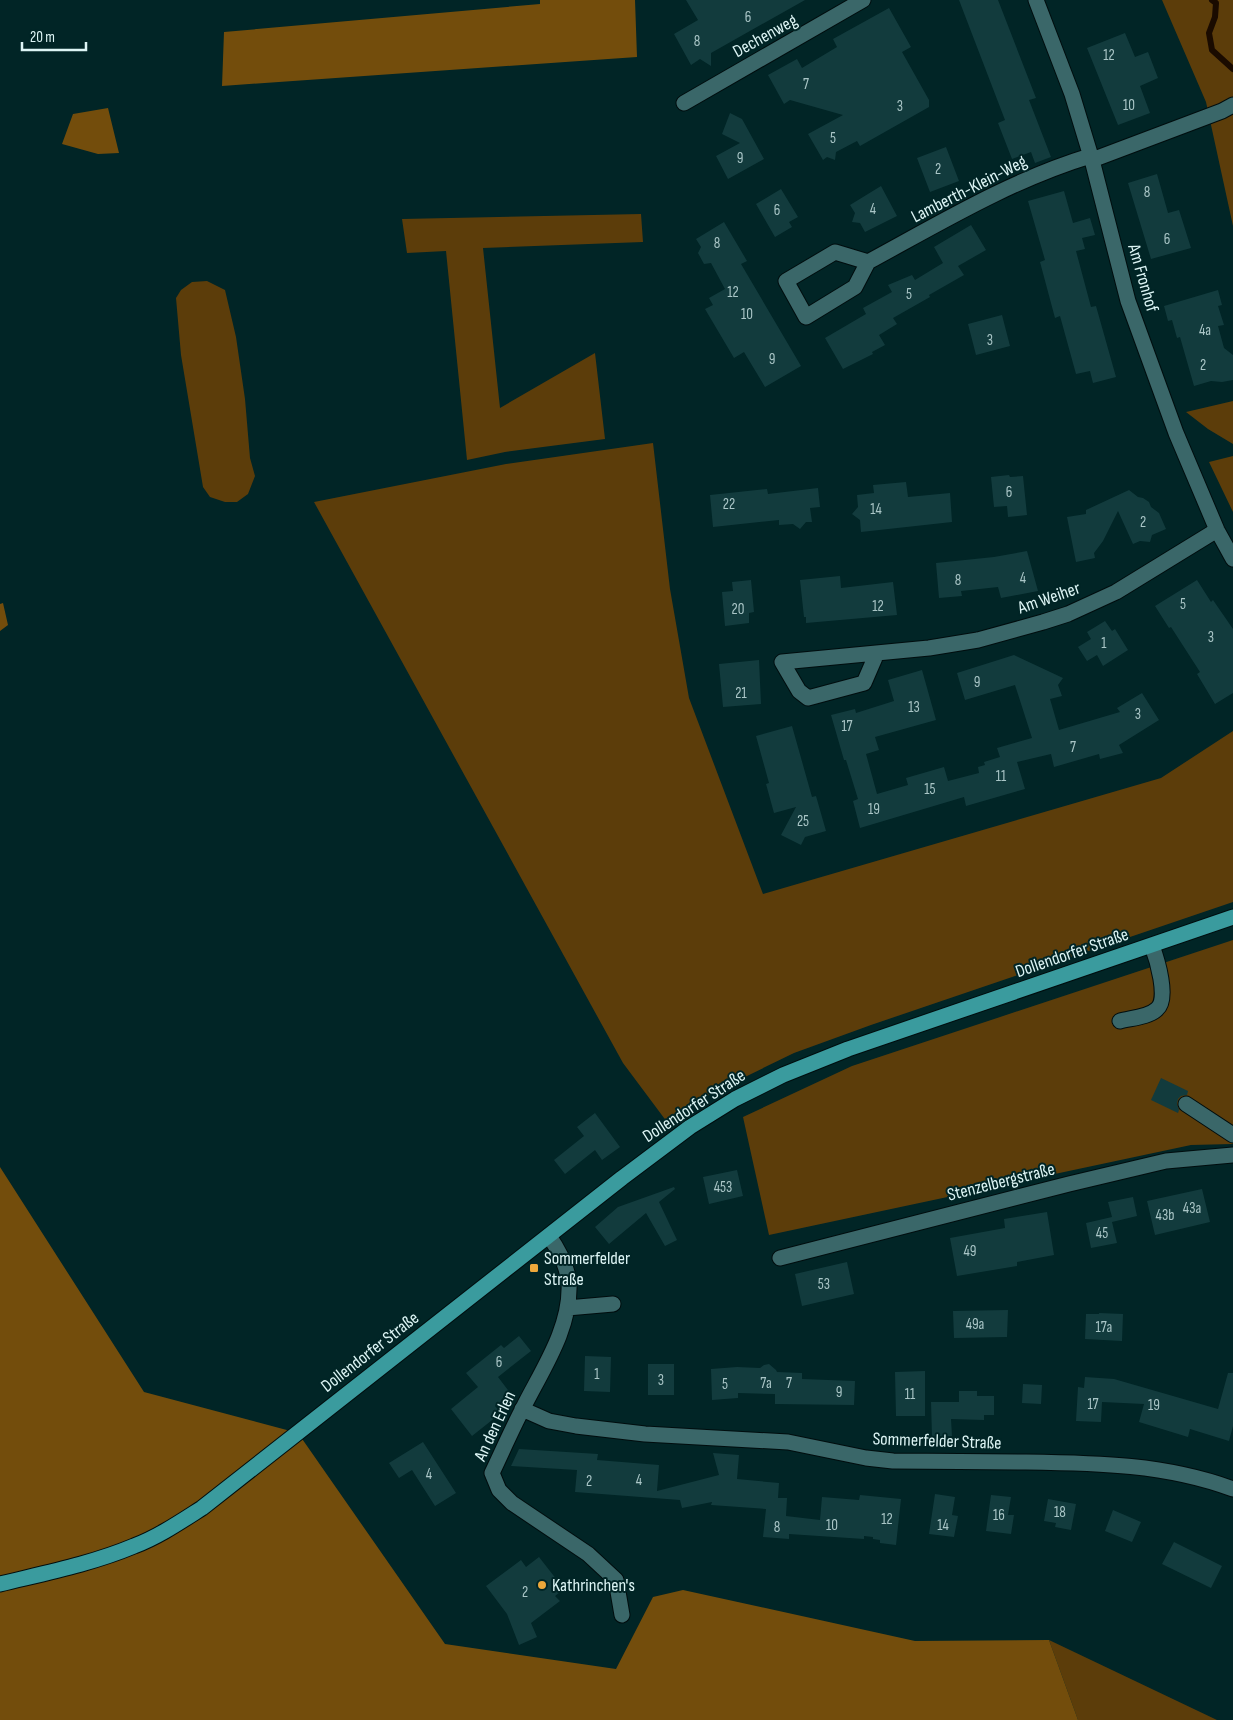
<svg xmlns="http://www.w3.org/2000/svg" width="1233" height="1720" viewBox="0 0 1233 1720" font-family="'Sofia Sans Condensed',sans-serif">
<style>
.green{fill:#5c3d0a}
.forest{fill:#734d0c}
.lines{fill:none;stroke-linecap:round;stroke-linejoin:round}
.stream{stroke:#1a0b00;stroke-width:6}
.building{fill:#123b3d}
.minor-casing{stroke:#000d0e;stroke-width:17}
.major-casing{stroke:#000d0e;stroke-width:17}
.minor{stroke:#3a6769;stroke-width:15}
.major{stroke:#3a9b9e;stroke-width:15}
.poi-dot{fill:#eda83b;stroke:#012526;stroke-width:2}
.labels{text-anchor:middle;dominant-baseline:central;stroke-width:4;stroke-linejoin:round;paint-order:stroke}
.number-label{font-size:15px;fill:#aac6c7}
.street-label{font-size:18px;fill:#ddf5f5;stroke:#012526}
.poi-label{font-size:18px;fill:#ddf5f5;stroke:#012526;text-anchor:start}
</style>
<rect width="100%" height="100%" fill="#012526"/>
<path class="green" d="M 1162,0 L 1233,0 L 1233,226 L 1206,102 Z
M 641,214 L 643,242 L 483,248 L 500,408 L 595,353 L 605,439 L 505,452 L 467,460 L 446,251 L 407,253 L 402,219 Z
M 207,281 L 225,290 L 236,337 L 245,399 L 250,458 L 255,476 L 248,494 L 237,502 L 225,502 L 210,497 L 203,487 L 181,355 L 176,298 L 181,290 L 192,282 Z
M 1233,401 L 1233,444 L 1208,429 L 1186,412 Z
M 653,443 L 670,589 L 689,698 L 763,894 L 1161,778 L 1233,731 L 1233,902 L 871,1025 L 794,1053 L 712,1093 L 667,1122 L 623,1063 L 314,502 L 506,464 Z
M 1233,456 L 1233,512 L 1209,462 Z
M 1233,940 L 1233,1144 L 1191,1145 L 769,1235 L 743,1117 L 852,1066 Z
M 1049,1640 L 1217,1720 L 1078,1720 Z"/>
<path class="forest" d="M 540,0 L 635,0 L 637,57 L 222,86 L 224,32 L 540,4 Z
M 108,108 L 119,153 L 98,154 L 62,144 L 73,114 Z
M 3,603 L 8,625 L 0,631 L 0,604 Z
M 0,1167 L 144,1392 L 298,1433 L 445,1644 L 616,1669 L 653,1597 L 683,1590 L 915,1641 L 1049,1640 L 1078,1720 L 0,1720 Z"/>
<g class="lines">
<path class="stream" d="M 1212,0 L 1216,3 L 1215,17 L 1209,33 L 1212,50 L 1233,69"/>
</g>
<path class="building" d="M 686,0 L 805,0 L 711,53 L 711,66 L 700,59 L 691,65 L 674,34 L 698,20 Z
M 959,0 L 998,0 L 1036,98 L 1029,100 L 1051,157 L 1035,163 L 1031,152 L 1012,159 L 998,123 L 1005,120 Z
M 889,8 L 911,47 L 902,52 L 929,100 L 929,107 L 860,146 L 857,141 L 836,152 L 835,160 L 827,157 L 823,160 L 808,134 L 843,115 L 790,100 L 784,104 L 768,75 L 797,59 L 802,68 L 837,47 L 833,39 Z
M 1125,33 L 1135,57 L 1148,52 L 1158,78 L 1140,86 L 1150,113 L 1118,125 L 1087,48 Z
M 730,113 L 742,119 L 764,159 L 728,179 L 716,156 L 740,143 L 722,134 Z
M 946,147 L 959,181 L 930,192 L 917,158 Z
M 1157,174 L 1168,213 L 1179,210 L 1191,248 L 1151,259 L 1128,183 Z
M 881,186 L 897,216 L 865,232 L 860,223 L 852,222 L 855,213 L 850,205 Z
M 781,189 L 798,217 L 789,222 L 792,227 L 775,237 L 756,204 Z
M 1064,191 L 1073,223 L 1090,218 L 1095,235 L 1082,238 L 1085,249 L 1076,251 L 1091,307 L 1096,306 L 1116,377 L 1093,383 L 1090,371 L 1076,374 L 1060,316 L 1055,318 L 1040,262 L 1045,260 L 1028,201 Z
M 724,222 L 747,261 L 741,264 L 801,366 L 765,387 L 744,352 L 734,358 L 705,309 L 713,305 L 709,298 L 725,289 L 711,263 L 704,264 L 698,253 L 701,247 L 696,239 Z
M 971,225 L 986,250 L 958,266 L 964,275 L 929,295 L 930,297 L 893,318 L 897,324 L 879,335 L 885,345 L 872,352 L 873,354 L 843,369 L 825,338 L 866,314 L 863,308 L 892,292 L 888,285 L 912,275 L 915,280 L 943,263 L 934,247 Z
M 1218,290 L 1222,305 L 1218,306 L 1224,325 L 1218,326 L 1224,348 L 1233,355 L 1233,380 L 1222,382 L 1211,381 L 1194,386 L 1180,337 L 1177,338 L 1172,320 L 1168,321 L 1164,306 Z
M 1002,315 L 1010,346 L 976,355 L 968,324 Z
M 1009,475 L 1010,477 L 1023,476 L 1027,515 L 1008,517 L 1007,506 L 994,507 L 991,477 Z
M 906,482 L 908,497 L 950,493 L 952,522 L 861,532 L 860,520 L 852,514 L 858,507 L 857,495 L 874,493 L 873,485 Z
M 818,488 L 820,507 L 810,508 L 812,522 L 806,522 L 800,529 L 793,524 L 779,525 L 779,520 L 713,527 L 710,495 L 767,489 L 768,494 Z
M 1129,490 L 1138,497 L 1143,498 L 1149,502 L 1151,507 L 1159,513 L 1166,529 L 1152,535 L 1150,542 L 1140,541 L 1133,544 L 1118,511 L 1103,541 L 1094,553 L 1095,558 L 1076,562 L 1067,517 L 1086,514 L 1086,510 Z
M 1027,551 L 1038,591 L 1001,598 L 998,587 L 961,591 L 962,596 L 939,598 L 936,563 L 994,557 Z
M 840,576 L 841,588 L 893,582 L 897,615 L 806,623 L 806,617 L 804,617 L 800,580 Z
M 751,580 L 754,612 L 749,613 L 749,623 L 725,626 L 722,592 L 733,591 L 732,582 Z
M 1197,580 L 1211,602 L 1213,600 L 1233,629 L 1233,693 L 1215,704 L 1197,674 L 1200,672 L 1171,627 L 1169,628 L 1155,606 Z
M 1105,621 L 1112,631 L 1115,629 L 1128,650 L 1103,666 L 1097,655 L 1087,661 L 1078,647 L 1091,639 L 1087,632 Z
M 1014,655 L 1063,678 L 1058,685 L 1062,696 L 1050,699 L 1059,730 L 1120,712 L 1117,708 L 1142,693 L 1159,720 L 1119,745 L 1123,753 L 1100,759 L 1099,754 L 1054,767 L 1051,754 L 1017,762 L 1025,789 L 966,806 L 964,797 L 860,828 L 853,801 L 858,799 L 846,760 L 844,760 L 831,715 L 855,709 L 856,713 L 894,701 L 888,680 L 922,670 L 936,720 L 875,737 L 879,750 L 866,754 L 877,794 L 908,785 L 906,778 L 944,767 L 948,781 L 979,773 L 978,767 L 985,765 L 984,762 L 1000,757 L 997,748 L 1032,738 L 1015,685 L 965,700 L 957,673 Z
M 759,660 L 761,704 L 723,707 L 719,664 Z
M 792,726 L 812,797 L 816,796 L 826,831 L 805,837 L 801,845 L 781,835 L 796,807 L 774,813 L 766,784 L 769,783 L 756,736 Z
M 1161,1078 L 1188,1091 L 1187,1095 L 1181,1096 L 1178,1099 L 1177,1104 L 1179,1110 L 1178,1113 L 1151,1100 Z
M 595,1113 L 620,1147 L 602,1160 L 595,1150 L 565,1174 L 554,1160 L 584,1136 L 577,1127 Z
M 737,1170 L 743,1196 L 709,1204 L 703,1177 Z
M 674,1187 L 675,1189 L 659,1202 L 677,1240 L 665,1246 L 646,1213 L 609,1244 L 595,1227 L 618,1207 Z
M 1202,1189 L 1210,1222 L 1155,1235 L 1147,1201 Z
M 1133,1197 L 1137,1216 L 1112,1222 L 1117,1243 L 1091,1248 L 1086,1223 L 1112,1217 L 1108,1202 Z
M 1047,1212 L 1054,1255 L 1017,1262 L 1017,1266 L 957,1276 L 950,1238 L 1005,1228 L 1004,1219 Z
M 847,1262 L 854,1294 L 802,1306 L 795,1274 Z
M 1008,1310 L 1007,1337 L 954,1338 L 953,1311 Z
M 1099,1313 L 1123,1314 L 1122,1341 L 1085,1339 L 1086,1314 L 1099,1314 Z
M 519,1336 L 531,1351 L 498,1377 L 511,1394 L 495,1406 L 501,1413 L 472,1436 L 451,1409 L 478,1387 L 466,1373 L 501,1345 L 504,1348 Z
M 585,1356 L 611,1357 L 610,1392 L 584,1391 Z
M 648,1364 L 674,1364 L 674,1395 L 648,1395 Z
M 769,1364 L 776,1370 L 777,1372 L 802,1373 L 802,1379 L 855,1381 L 854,1405 L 775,1404 L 775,1394 L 738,1393 L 738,1398 L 712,1400 L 711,1369 L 737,1367 L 760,1368 L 764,1365 Z
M 925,1371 L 925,1416 L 896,1416 L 895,1372 Z
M 1228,1373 L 1233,1373 L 1233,1426 L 1229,1441 L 1190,1429 L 1188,1437 L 1139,1422 L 1144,1404 L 1102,1402 L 1101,1422 L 1076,1421 L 1078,1387 L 1084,1388 L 1085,1377 L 1114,1379 L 1218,1409 Z
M 1023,1384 L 1042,1385 L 1041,1404 L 1022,1403 Z
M 959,1391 L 977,1391 L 977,1396 L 994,1396 L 994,1415 L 984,1415 L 984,1420 L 951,1419 L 952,1436 L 932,1437 L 931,1402 L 959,1402 Z
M 423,1442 L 456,1493 L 435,1506 L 412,1470 L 399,1478 L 389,1463 Z
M 519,1449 L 598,1454 L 597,1460 L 659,1465 L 657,1491 L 719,1475 L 713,1453 L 739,1455 L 737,1479 L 779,1483 L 778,1498 L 787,1498 L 786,1516 L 820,1520 L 822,1497 L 859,1500 L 860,1495 L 901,1499 L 896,1545 L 880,1543 L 880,1540 L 873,1539 L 873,1537 L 864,1536 L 864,1539 L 789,1534 L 789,1539 L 763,1537 L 766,1509 L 711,1505 L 712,1502 L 682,1508 L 680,1500 L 575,1492 L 577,1470 L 511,1466 Z
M 935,1494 L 955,1497 L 952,1515 L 958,1516 L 954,1537 L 929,1534 Z
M 991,1495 L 1011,1497 L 1008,1515 L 1014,1515 L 1011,1534 L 986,1531 Z
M 1048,1499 L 1076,1504 L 1071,1530 L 1055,1527 L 1056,1523 L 1044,1521 Z
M 1113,1510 L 1141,1522 L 1132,1542 L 1105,1531 Z
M 1174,1542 L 1222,1566 L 1211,1588 L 1162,1564 Z
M 539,1557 L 564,1589 L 555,1596 L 560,1601 L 531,1623 L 537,1637 L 519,1645 L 507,1614 L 486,1586 L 521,1560 L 526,1567 Z"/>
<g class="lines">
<defs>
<path id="minor" d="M 1036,0 L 1072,94 L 1092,160 L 1128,301 L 1176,433 L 1217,530 L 1233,559
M 684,103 L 863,0
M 1092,160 L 1222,111 L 1233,105
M 868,262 L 855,287 L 806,317 L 786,281 L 835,252 L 868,262 C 940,223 1011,180 1090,156
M 877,653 L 864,683 L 808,698 L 799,691 L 782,662 L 929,648 L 978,640 L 1043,622 L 1068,614 L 1116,592 L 1217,530
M 1120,1021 C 1132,1018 1149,1017 1157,1009 C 1169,999 1157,959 1152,946
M 1186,1104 L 1233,1135
M 549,1236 C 558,1249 568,1268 569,1284 C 571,1328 542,1370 523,1408 C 512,1429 502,1452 492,1473 L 499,1490 L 512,1503 L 588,1554 L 616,1580 L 622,1615
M 780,1258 L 1069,1184 L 1166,1161 L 1233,1155
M 567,1308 L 613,1304
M 522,1409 L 549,1421 L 576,1426 L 645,1434 L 788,1442 L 866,1458 L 893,1461 C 937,1461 982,1462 1026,1462 C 1097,1463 1166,1464 1233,1489"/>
<path id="major" d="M 0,1584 C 45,1573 91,1564 134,1546 C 158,1537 180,1522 202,1508 L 622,1178 L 690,1127 L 735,1099 L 783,1075 L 848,1049 L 1233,917"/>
</defs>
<use href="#minor" class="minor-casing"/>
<use href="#major" class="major-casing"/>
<use href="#minor" class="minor"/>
<use href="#major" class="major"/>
</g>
<g class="poi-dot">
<rect x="529" y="1263" width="10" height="10" rx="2.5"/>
<circle cx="542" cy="1585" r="5"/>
</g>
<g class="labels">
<g class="number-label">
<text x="748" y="17">6</text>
<text x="697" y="41">8</text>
<text x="1109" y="55">12</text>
<text x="806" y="84">7</text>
<text x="1129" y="105">10</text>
<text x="900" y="106">3</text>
<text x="833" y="138">5</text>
<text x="740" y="158">9</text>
<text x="938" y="169">2</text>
<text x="1147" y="192">8</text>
<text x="873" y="209">4</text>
<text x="777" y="210">6</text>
<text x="1167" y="239">6</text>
<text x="717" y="243">8</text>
<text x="733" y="292">12</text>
<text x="909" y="294">5</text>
<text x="747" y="314">10</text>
<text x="1205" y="330">4a</text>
<text x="990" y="340">3</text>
<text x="772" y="359">9</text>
<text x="1203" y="365">2</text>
<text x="1009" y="492">6</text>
<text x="729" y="504">22</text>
<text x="876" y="509">14</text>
<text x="1143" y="522">2</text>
<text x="1023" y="578">4</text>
<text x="958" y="580">8</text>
<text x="1183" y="604">5</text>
<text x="878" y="606">12</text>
<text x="738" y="609">20</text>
<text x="1211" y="637">3</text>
<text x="1104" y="643">1</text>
<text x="977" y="682">9</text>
<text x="741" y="693">21</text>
<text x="914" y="707">13</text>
<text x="1138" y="714">3</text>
<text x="847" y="726">17</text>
<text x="1073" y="747">7</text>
<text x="1001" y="776">11</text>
<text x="930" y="789">15</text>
<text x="874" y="809">19</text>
<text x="803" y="821">25</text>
<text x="723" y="1187">453</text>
<text x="1192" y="1208">43a</text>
<text x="1165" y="1215">43b</text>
<text x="1102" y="1233">45</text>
<text x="970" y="1251">49</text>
<text x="824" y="1284">53</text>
<text x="975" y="1324">49a</text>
<text x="1104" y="1327">17a</text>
<text x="499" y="1362">6</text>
<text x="597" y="1374">1</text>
<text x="661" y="1380">3</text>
<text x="766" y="1383">7a</text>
<text x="789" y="1383">7</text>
<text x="725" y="1384">5</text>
<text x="839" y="1392">9</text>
<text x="910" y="1394">11</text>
<text x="1093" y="1404">17</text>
<text x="1154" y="1405">19</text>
<text x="429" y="1474">4</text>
<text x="639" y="1480">4</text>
<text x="589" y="1481">2</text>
<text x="1060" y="1512">18</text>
<text x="999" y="1515">16</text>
<text x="887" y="1519">12</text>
<text x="832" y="1525">10</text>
<text x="943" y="1525">14</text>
<text x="777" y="1527">8</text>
<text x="525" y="1592">2</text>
</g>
<g class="street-label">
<text transform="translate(765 36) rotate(-29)">Dechenweg</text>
<text transform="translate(969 189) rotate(-27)">Lamberth-Klein-Weg</text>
<text transform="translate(1143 278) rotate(74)">Am Fronhof</text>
<text transform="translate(1049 598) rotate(-19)">Am Weiher</text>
<text transform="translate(1072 953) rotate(-19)">Dollendorfer Straße</text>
<text transform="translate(694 1106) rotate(-33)">Dollendorfer Straße</text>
<text transform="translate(1001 1182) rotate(-14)">Stenzelbergstraße</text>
<text transform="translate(370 1352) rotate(-38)">Dollendorfer Straße</text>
<text transform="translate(495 1426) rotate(-65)">An den Erlen</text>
<text transform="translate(937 1441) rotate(2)">Sommerfelder Straße</text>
</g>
<g class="poi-label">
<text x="544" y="1258">Sommerfelder<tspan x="544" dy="21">Straße</tspan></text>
<text x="552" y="1585">Kathrinchen's</text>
</g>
</g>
<path d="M22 42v8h64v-8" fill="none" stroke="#ddf5f5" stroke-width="2.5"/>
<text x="30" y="42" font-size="15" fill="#ddf5f5" stroke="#012526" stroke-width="4" paint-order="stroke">20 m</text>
</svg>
